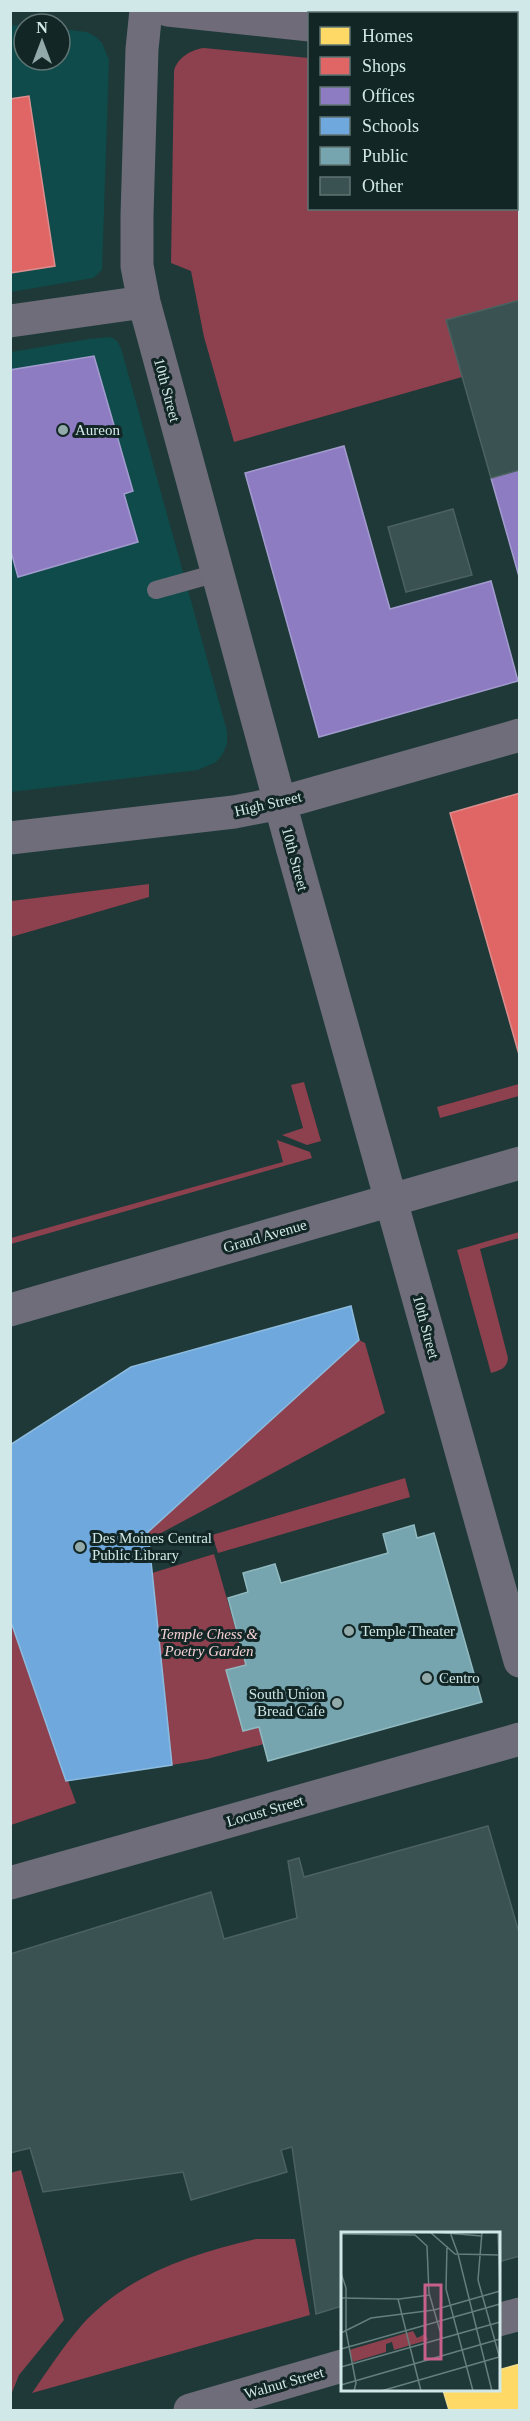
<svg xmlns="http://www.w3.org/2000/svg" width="530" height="2421" viewBox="0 0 530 2421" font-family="Georgia,serif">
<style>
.built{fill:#0f4b4a}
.green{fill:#8d404d}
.homes{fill:#ffd966;stroke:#f1de8d;stroke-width:1.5}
.shops{fill:#e06666;stroke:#db8d8d;stroke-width:1.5}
.offices{fill:#8e7cc3;stroke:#a29cce;stroke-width:1.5}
.schools{fill:#6fa8dc;stroke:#8cbbdf;stroke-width:1.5}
.public{fill:#76a5af;stroke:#91b9c0;stroke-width:1.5}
.building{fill:#3a5251;stroke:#4c6261;stroke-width:1.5}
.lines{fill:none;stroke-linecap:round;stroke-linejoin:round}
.lane{stroke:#706b79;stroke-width:18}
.street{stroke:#706b79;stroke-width:33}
.secondary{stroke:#6e6d79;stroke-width:33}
.poi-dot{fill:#92abaa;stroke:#132626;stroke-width:2}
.labels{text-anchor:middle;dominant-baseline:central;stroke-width:6;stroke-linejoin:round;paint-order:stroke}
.street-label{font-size:15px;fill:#d0e8e7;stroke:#132626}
.poi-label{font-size:15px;fill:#d0e8e7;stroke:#132626;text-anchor:start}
.park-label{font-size:15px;font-style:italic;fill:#f4d1d3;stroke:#132626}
.inset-road{fill:none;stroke:#657f7e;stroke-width:1.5}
.view{fill:#c7618c;fill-opacity:0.15;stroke:#c7618c;stroke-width:3}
.inset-edge{fill:none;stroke:#d0e8e7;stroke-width:3}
</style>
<rect width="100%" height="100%" fill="#1e3938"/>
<path class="built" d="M 10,25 L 24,26 L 24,60 L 60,60 L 60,29 L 87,32 L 96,37 L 102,43 L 109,60 L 102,270 L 93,278 L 11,292 Z
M 111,337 L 117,341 L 121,348 L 227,731 L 227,744 L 222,755 L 216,762 L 198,770 L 11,792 L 11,352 L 89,339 Z"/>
<path class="green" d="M 204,48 L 309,58 L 310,208 L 516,208 L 517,77 L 519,78 L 519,300 L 447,320 L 462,377 L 234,442 L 204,337 L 191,271 L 171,263 L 174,71 C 177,58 192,49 204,48 Z
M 149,884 L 149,897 L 11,937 L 11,901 Z
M 304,1082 L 321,1141 L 307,1145 L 282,1135 L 303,1128 L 291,1085 Z
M 519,1084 L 519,1096 L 440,1118 L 437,1107 Z
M 277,1140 L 310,1152 L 312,1158 L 11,1244 L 11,1238 L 283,1162 Z
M 519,1232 L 519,1238 L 480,1249 L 508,1358 C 507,1369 500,1370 491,1373 L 457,1250 Z
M 359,1340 L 365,1343 L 385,1413 L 148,1540 L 148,1532 Z
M 405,1478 L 410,1497 L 218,1553 L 212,1535 Z
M 214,1554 L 246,1665 L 227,1670 L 243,1731 L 259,1727 L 264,1744 L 207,1759 L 172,1765 L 152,1573 Z
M 10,1619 L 76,1803 L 11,1825 L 10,1825 Z
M 21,2170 L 64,2320 L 19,2375 L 11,2395 L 10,2173 Z
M 256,2239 L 295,2239 L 310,2315 L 32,2393 C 48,2370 63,2347 81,2326 C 126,2275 192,2254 256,2239 Z"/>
<path class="homes" d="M 520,2364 L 520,2410 L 449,2410 L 443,2390 L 498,2390 L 498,2370 Z"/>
<path class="shops" d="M 29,96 L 55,266 L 10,273 L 10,99 Z
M 520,793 L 520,1058 L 450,813 Z"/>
<path class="offices" d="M 94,356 L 133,491 L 124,494 L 138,542 L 18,577 L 10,548 L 10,370 Z
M 344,446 L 390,609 L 491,581 L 518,681 L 319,737 L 245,473 Z
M 520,470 L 520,580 L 491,478 Z"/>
<path class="schools" d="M 351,1306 L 359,1340 L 148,1532 L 172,1765 L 66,1781 L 10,1619 L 10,1445 L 131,1367 Z"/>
<path class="public" d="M 414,1525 L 417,1538 L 434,1533 L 482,1702 L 268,1761 L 259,1727 L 243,1731 L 226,1670 L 246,1665 L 228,1598 L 248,1592 L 243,1573 L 275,1564 L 281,1583 L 388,1553 L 383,1534 Z"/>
<path class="building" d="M 520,300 L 520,470 L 491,478 L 446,320 Z
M 453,509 L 472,575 L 406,592 L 388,527 Z
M 488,1826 L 520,1936 L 520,2256 L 498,2262 L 498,2234 L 342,2234 L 342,2306 L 316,2314 L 292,2147 L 281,2150 L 287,2172 L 191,2200 L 183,2172 L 43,2192 L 30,2148 L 10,2153 L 10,1954 L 211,1892 L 224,1939 L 297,1918 L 288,1861 L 299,1858 L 304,1877 Z"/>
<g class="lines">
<path class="lane" d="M 156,590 L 217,573"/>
<path class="street" d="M 168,10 L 310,25
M 516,45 L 520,46"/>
<path class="secondary" d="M 146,10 L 142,49 L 137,215 L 137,266 L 144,302 L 292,847 L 520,1661
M 10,321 L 144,302
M 10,838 L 234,812 L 280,803 L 520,735
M 10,1310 L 520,1163
M 10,1883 L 520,1739
M 498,2320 L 520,2314
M 190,2410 L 342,2366"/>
</g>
<g class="poi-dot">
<circle cx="63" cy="430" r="6"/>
<circle cx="80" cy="1547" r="6"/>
<circle cx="349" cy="1631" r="6"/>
<circle cx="427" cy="1678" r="6"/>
<circle cx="337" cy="1703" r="6"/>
</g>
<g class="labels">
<g class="street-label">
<text transform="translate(167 390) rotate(75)">10th Street</text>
<text transform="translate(268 804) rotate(-13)">High Street</text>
<text transform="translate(295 859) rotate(75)">10th Street</text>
<text transform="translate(265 1236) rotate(-16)">Grand Avenue</text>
<text transform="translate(426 1327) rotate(75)">10th Street</text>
<text transform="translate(265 1811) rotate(-16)">Locust Street</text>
<text transform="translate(284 2383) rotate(-16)">Walnut Street</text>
</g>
<g class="poi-label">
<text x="75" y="430">Aureon</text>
<text x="92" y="1538">Des Moines Central<tspan x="92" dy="17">Public Library</tspan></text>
<text x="361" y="1631">Temple Theater</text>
<text x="439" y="1678">Centro</text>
<text x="325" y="1694" text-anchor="end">South Union<tspan x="325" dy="17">Bread Cafe</tspan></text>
</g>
<g class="park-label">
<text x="209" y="1634">Temple Chess &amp;<tspan x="209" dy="17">Poetry Garden</tspan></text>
</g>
</g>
<g transform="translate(341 2232)">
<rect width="159" height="159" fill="#1e3938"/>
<path d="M 72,99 L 76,106 L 84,102 L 87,108 L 53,118 L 51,110 L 45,112 L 45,120 L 12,130 L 8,118 Z" fill="#8d404d"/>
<path class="inset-road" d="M 89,0 L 114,22 L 159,23M 93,0 L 141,4M 109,0 L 117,22M 141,0 L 137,48 L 159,127M 157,0 L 159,56M 0,2 L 74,3 L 86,14 L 88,61 L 101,106M 106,14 L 105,57 L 132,159M 117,22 L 151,159M 0,41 L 5,56 L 5,98M 0,66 L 58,67 L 89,63M 57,67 L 80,159M 5,99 L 15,151 L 13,159M 0,101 L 30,86 L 93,78 L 159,59M 0,117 L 159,72M 0,135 L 159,90M 0,153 L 159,107M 40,159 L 158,125"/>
<path class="view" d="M 84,53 L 100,53 L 100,127 L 84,127 Z"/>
<rect width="159" height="159" class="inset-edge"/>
</g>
<rect width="530" height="2421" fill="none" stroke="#d0e8e7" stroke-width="24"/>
<rect x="308" y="12" width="210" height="198" fill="#132626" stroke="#5f7473" stroke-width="1.5"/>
<rect x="320" y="27" width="30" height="18" fill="#ffd966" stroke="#5f7473" stroke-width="1.5"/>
<text x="362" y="42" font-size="18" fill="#d0e8e7">Homes</text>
<rect x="320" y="57" width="30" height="18" fill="#e06666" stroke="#5f7473" stroke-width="1.5"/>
<text x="362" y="72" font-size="18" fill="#d0e8e7">Shops</text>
<rect x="320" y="87" width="30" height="18" fill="#8e7cc3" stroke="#5f7473" stroke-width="1.5"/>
<text x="362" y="102" font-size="18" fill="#d0e8e7">Offices</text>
<rect x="320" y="117" width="30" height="18" fill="#6fa8dc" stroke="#5f7473" stroke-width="1.5"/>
<text x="362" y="132" font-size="18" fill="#d0e8e7">Schools</text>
<rect x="320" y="147" width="30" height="18" fill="#76a5af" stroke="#5f7473" stroke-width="1.5"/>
<text x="362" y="162" font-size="18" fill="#d0e8e7">Public</text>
<rect x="320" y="177" width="30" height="18" fill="#3a5251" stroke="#5f7473" stroke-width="1.5"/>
<text x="362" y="192" font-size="18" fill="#d0e8e7">Other</text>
<g transform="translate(42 42)"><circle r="28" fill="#132626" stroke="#5f7473" stroke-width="1.5"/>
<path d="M0-4.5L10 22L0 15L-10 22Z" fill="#92abaa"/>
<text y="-9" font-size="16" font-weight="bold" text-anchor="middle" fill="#d0e8e7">N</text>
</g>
</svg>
